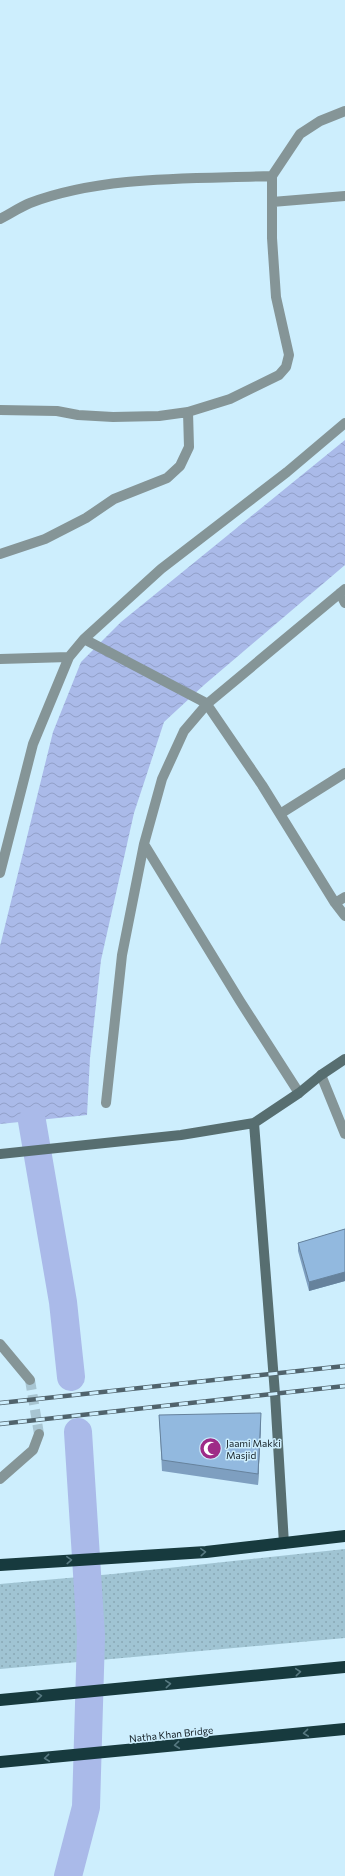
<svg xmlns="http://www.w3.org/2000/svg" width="345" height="1876" viewBox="0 0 345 1876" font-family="Commissioner,sans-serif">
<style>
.grass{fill:url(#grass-dots)}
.water{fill:url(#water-waves)}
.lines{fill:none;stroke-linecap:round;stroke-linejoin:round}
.canal{stroke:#aabae9;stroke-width:28}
.street-tunnel{stroke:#a8c5d2;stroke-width:10;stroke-dasharray:10 5;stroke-linecap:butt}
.street{stroke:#859597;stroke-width:10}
.secondary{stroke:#576e70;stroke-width:10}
.highway{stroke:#173a3e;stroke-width:12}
.rail-casing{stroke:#50636c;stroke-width:4.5}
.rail{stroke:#cdeefd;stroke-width:3;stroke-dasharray:9;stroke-linecap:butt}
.wall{fill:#7e9fc0}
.shaded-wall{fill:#66829c}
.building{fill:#92b9df;stroke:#66829c}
.oneway{stroke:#577981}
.labels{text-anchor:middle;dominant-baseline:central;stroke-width:3;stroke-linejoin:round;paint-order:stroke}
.poi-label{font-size:10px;fill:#131f25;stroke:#cdeefd;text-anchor:start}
.street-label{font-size:10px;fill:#131f25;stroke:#cdeefd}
</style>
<defs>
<pattern id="grass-dots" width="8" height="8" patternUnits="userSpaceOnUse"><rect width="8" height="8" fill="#a0c4d3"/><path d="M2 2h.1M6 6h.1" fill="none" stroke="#89a8b5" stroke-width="1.8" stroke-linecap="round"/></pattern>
<pattern id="water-waves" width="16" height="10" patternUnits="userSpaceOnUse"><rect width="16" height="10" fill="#aabae9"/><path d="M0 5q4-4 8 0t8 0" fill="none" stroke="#919fc8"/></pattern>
</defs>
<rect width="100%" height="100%" fill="#cdeefd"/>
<path class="grass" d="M 345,1549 L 345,1638 L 0,1669 L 0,1584 L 113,1574 Z"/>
<path class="water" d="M 345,440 L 345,565 L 204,685 L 164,722 L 134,813 L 101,960 L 90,1058 L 87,1115 L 0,1124 L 0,946 L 53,732 L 81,662 L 121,622 Z"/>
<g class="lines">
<path class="canal" d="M 32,1121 L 63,1302 L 71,1377
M 68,1876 L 86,1807 L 91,1636 L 78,1432"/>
<path class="street-tunnel" d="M 30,1380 L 39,1434"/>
<path class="street" d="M 272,202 L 345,196
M 0,219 C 10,214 20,207 30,203 C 104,175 194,179 272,176
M 0,410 L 57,411 L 78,415 L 113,417 L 159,416 L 188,412 L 230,399 L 279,375 L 286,367 L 289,355 L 276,297 L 272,238 L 272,176 L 300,134 L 320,121 L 345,111
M 0,554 L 45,539 L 86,518 L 114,499 L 167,478 L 180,466 L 189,447 L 188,412
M 340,593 L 345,603
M 84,639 L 206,703 L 262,785 L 335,903 L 345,916
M 0,659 L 69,657
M 280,814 L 345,773
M 144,844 L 240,1001 L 299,1093
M 0,873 L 33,744 L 69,657 L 84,639 L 161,569 L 287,472 L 345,423
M 335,903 L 345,897
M 321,1075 L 345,1134
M 106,1103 L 122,955 L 144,844 L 162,779 L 184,731 L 207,704 L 345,589
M 0,1344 L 30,1380
M 0,1479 L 33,1450 L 39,1434"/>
<path class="secondary" d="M 254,1123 L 275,1394 L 284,1544
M 0,1154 L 181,1135 L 254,1123 L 299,1093 L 321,1075 L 345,1059"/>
<path class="highway" d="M 0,1565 L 206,1552 L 345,1536
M 0,1700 L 345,1667
M 0,1762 L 345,1729"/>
<defs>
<path id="rail" d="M 0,1403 L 345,1366
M 0,1424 L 345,1386"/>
</defs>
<use href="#rail" class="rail-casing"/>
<use href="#rail" class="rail"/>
</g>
<path class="wall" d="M 345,1229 L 345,1281 L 309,1291 L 298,1251 L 298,1243 Z
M 159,1415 L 261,1424 L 258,1485 L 162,1471 Z"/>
<path class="shaded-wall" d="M 345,1272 L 345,1281 L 309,1291 L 309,1282 Z
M 261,1413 L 261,1424 L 258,1485 L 258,1474 Z"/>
<path class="building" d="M 345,1229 L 345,1272 L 309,1282 L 298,1243 Z
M 261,1413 L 258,1474 L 162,1460 L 159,1415 Z"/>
<defs><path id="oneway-chevron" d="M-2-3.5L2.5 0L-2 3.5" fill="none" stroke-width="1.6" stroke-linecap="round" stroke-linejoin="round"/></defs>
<g class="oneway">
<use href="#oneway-chevron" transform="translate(203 1552) rotate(-4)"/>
<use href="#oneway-chevron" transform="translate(69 1560) rotate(-3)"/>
<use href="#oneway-chevron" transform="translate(298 1672) rotate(-5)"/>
<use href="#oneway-chevron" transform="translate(168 1684) rotate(-5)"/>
<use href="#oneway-chevron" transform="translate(39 1696) rotate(-5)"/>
<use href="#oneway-chevron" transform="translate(306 1733) rotate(174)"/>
<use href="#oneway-chevron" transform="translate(177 1745) rotate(174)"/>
<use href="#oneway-chevron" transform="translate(47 1758) rotate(174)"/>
</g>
<defs>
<symbol id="mosque-disc" viewBox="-11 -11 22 22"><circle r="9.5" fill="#9e2b87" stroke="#cdeefd"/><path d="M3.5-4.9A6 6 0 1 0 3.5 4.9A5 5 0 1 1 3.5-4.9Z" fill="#fff"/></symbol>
</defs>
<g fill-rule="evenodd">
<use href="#mosque-disc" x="198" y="1436" width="25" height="25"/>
</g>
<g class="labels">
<g class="poi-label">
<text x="226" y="1443">Jaami Makki<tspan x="226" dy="12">Masjid</tspan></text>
</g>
<g class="street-label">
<text transform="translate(171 1734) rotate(-6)">Natha Khan Bridge</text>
</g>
</g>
</svg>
